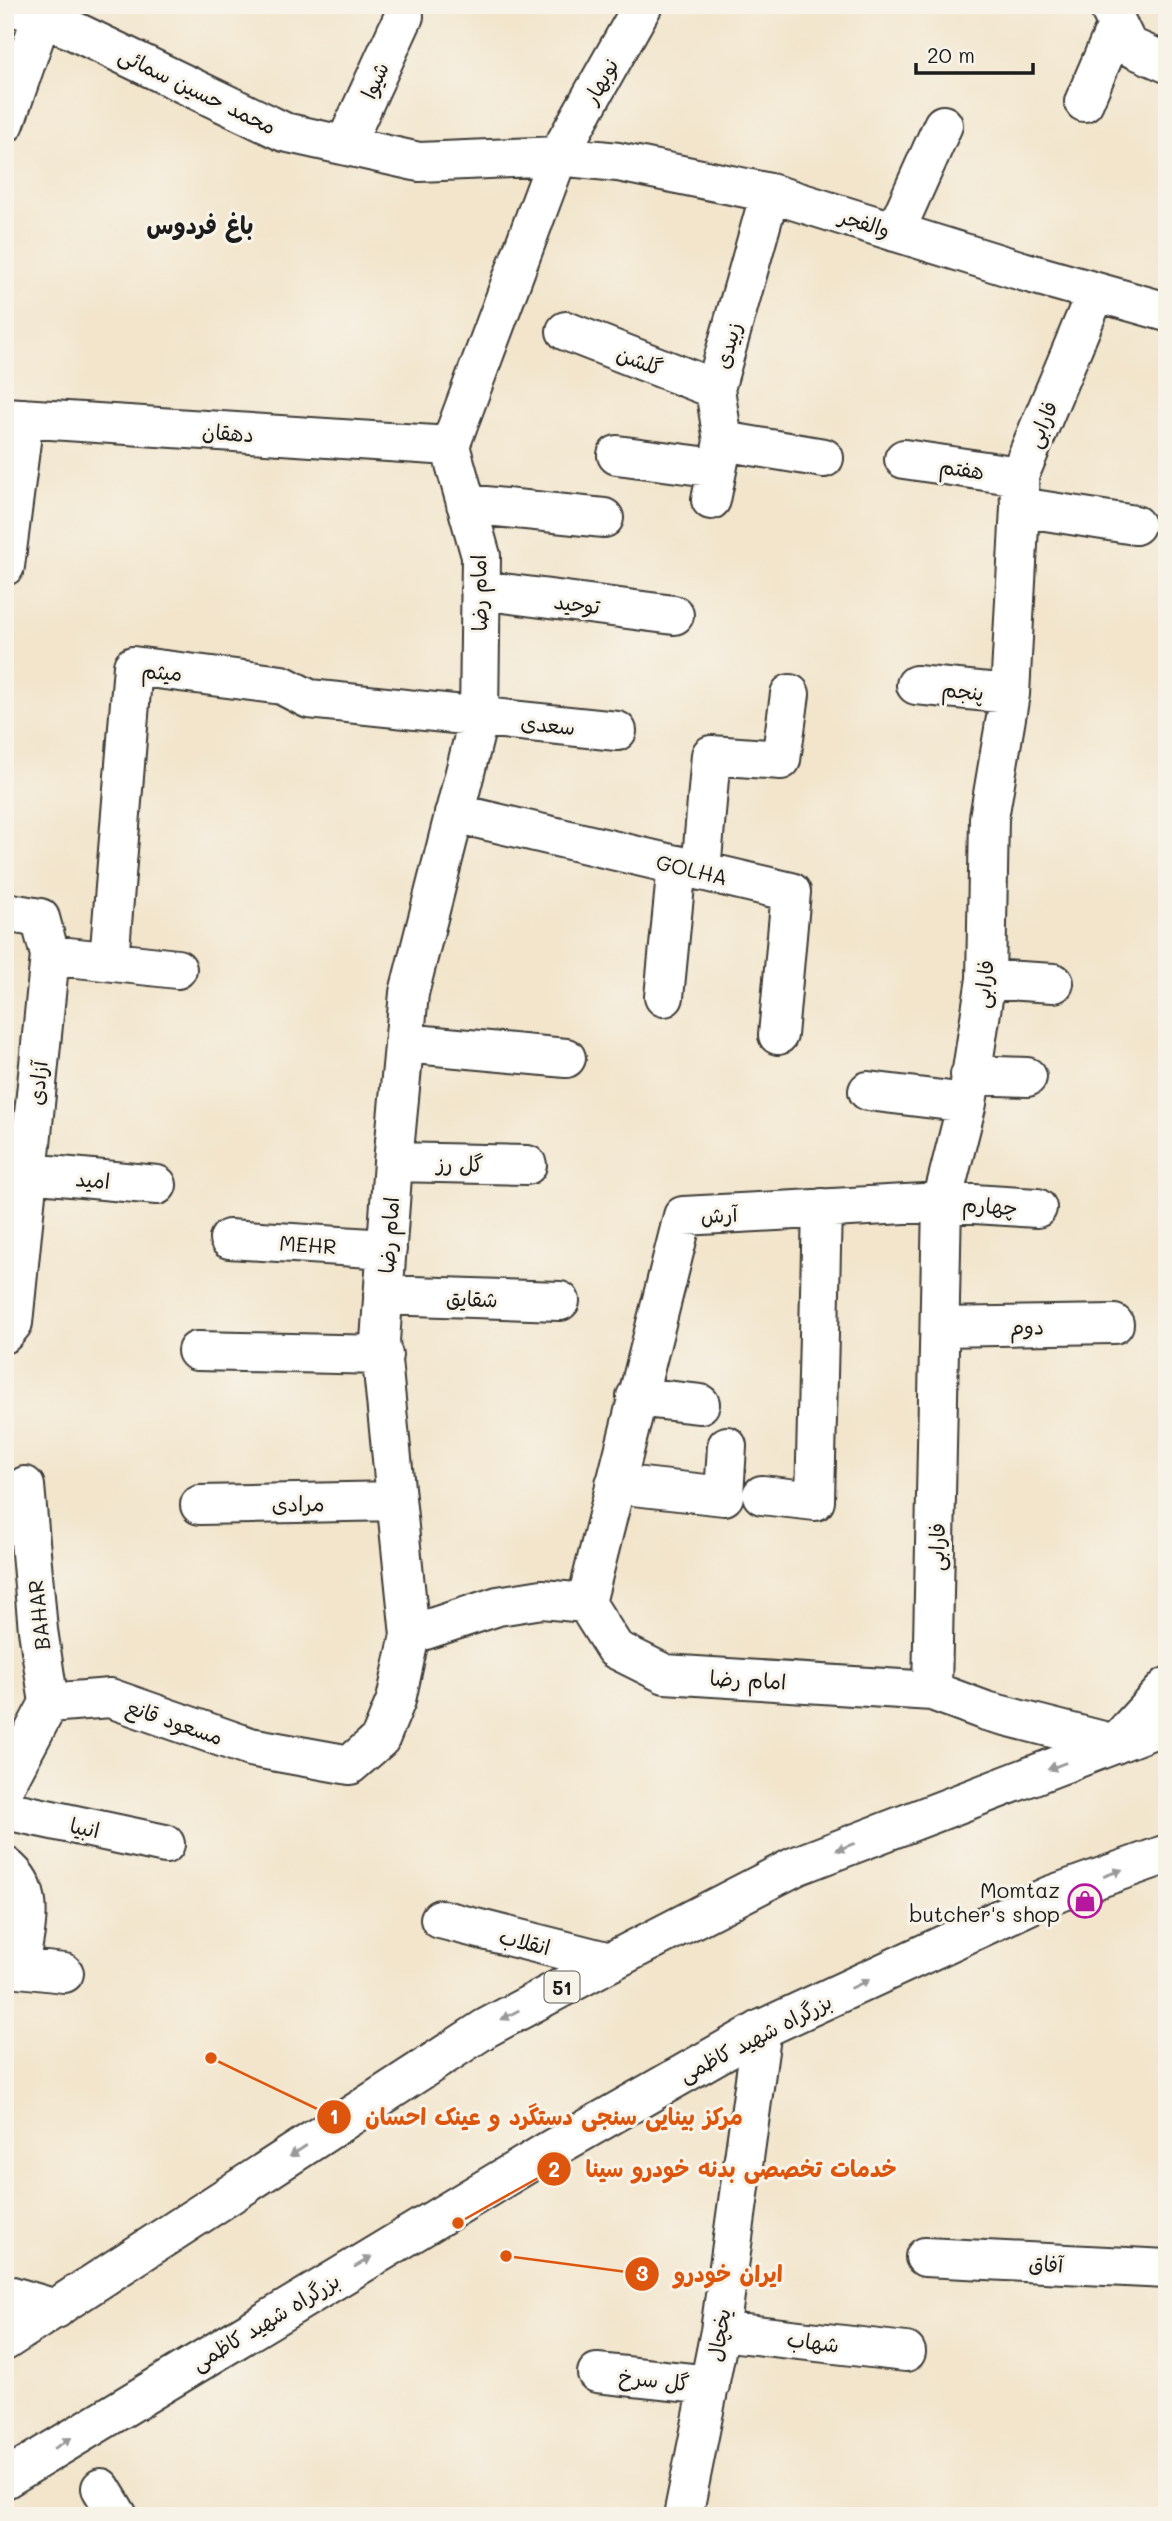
<svg xmlns="http://www.w3.org/2000/svg" width="1172" height="2521" viewBox="0 0 1172 2521" font-family="Mali,'Playpen Sans Arabic',sans-serif">
<style>
.lines{fill:none;stroke-linecap:round;stroke-linejoin:round}
.street-casing{stroke:#3c3a36;stroke-width:42}
.highway-casing{stroke:#3c3a36;stroke-width:42}
.street{stroke:#fff;stroke-width:38}
.highway{stroke:#fff;stroke-width:38}
.oneway{fill:#999}
.labels{text-anchor:middle;dominant-baseline:central;stroke-width:6;stroke-linejoin:round;paint-order:stroke}
.shield{fill:#f7f3e8;stroke:#5e5c59;stroke-width:2}
.shield-label{font-size:19px;font-weight:bold;fill:#1c1c1c}
.street-label{font-size:21px;fill:#1c1c1c;stroke:#f7f3e8}
.poi-label{font-size:21px;fill:#1c1c1c;stroke:#f7f3e8;text-anchor:end}
.quarter-label{font-size:24px;font-weight:bold;fill:#1c1c1c;stroke:#f7f3e8}
.leader{fill:none;stroke:#de560d;stroke-width:2.5}
.callout-dot{fill:#de560d;stroke:#f7f3e8;stroke-width:2.5}
.mark-label{font-size:21px;text-anchor:middle;font-weight:bold;fill:#fff}
.callout-label{font-size:23px;text-anchor:middle;font-weight:bold;fill:#de560d;stroke:#f7f3e8;stroke-width:6;stroke-linejoin:round;paint-order:stroke}
</style>
<rect width="100%" height="100%" fill="#f7f3e8"/>
<filter id="ink" filterUnits="userSpaceOnUse"><feTurbulence type="fractalNoise" baseFrequency=".0143" numOctaves="2"/><feDisplacementMap in="SourceGraphic" scale="14" xChannelSelector="R" yChannelSelector="G"/><feConvolveMatrix kernelMatrix="1 2 1 2 8 2 1 2 1" color-interpolation-filters="sRGB"/></filter>
<filter id="wash" filterUnits="userSpaceOnUse"><feTurbulence type="fractalNoise" baseFrequency=".00686" numOctaves="4" result="noise"/><feDisplacementMap in="SourceGraphic" scale="28" xChannelSelector="R" yChannelSelector="G"/><feGaussianBlur stdDeviation="1.57" result="paint"/><feColorMatrix in="noise" values="0 0 0 0 0 0 0 0 0 0 0 0 0 0 0 0 0 1.4 0 .05"/><feComposite in="paint" operator="in"/></filter>
<g filter="url(#wash)">
<rect width="100%" height="100%" fill="#f2e5cc"/>
</g>
<g filter="url(#ink)">
<g class="lines">
<defs>
<path id="street" d="M 12,5 L 70,29 L 284,132 L 419,162 L 558,156 L 618,162 L 770,193 L 1022,271 L 1167,312
M 1108,5 L 1128,46 L 1167,63
M 1084,102 L 1117,25
M 5,123 L 42,16
M 345,145 L 404,16
M 895,232 L 943,125
M 566,331 L 715,389
M 5,417 L 450,446
M 723,441 L 824,458
M 617,455 L 717,468
M 904,459 L 1019,476
M 711,500 L 723,441 L 715,389 L 770,193
M 466,504 L 604,518
M 1020,507 L 1135,525
M 5,566 L 24,418
M 480,590 L 674,615
M 916,685 L 1010,694
M 454,813 L 791,892 L 778,1035
M 701,871 L 711,755 L 781,760 L 790,694
M 5,912 L 40,918 L 50,955 L 177,969
M 109,961 L 133,666 L 282,685 L 309,699 L 617,731
M 986,979 L 1054,983
M 664,997 L 677,865
M 404,1043 L 566,1058
M 970,1075 L 1027,1077
M 868,1091 L 967,1103
M 393,1162 L 527,1165
M 28,1173 L 157,1185
M 229,1239 L 387,1249
M 383,1295 L 560,1301
M 941,1327 L 1114,1324
M 5,1333 L 13,1323 L 50,955
M 197,1351 L 383,1355
M 636,1397 L 700,1404
M 615,1484 L 724,1496 L 727,1446
M 25,1486 L 38,1630 L 49,1703
M 762,1495 L 815,1501 L 822,1208
M 200,1505 L 396,1501
M 586,1603 L 683,1216 L 942,1202 L 1037,1208
M 410,1635 L 380,1341 L 393,1162 L 409,993 L 479,717 L 481,556 L 450,446 L 558,156 L 643,5
M 932,1691 L 942,1202 L 967,1103 L 986,979 L 989,818 L 1010,694 L 1020,507 L 1019,476 L 1096,292
M 5,1786 L 49,1703 L 110,1698 L 250,1747 L 350,1765 L 380,1739 L 396,1700 L 410,1635 L 498,1606 L 542,1599 L 586,1603 L 615,1649 L 665,1674 L 932,1691 L 986,1711 L 1115,1744 L 1167,1687
M 5,1810 L 165,1844
M 5,1866 C 39,1892 24,1931 19,1968 L 64,1973
M 440,1919 L 610,1962
M 925,2257 L 1167,2269
M 5,2294 L 56,2309
M 720,2331 L 906,2352
M 597,2373 L 710,2385
M 101,2488 L 118,2516
M 683,2516 L 720,2331 L 762,2029"/>
<path id="highway" d="M 5,2341 L 486,2028 L 610,1962 L 796,1866 L 1167,1724
M 5,2479 L 550,2150 L 762,2029 L 1049,1896 L 1167,1854"/>
</defs>
<use href="#street" class="street-casing"/>
<use href="#highway" class="highway-casing"/>
<use href="#street" class="street"/>
<use href="#highway" class="highway"/>
</g>
<defs><path id="oneway-solid" d="M-6-.8H1V-3.2L6.5 0L1 3.2V.8H-6Z" transform="scale(1.75)"/></defs>
<g class="oneway">
<use href="#oneway-solid" transform="translate(1057 1766) rotate(159)"/>
<use href="#oneway-solid" transform="translate(845 1847) rotate(159)"/>
<use href="#oneway-solid" transform="translate(1113 1873) rotate(-20)"/>
<use href="#oneway-solid" transform="translate(860 1984) rotate(-25)"/>
<use href="#oneway-solid" transform="translate(510 2015) rotate(152)"/>
<use href="#oneway-solid" transform="translate(298 2151) rotate(147)"/>
<use href="#oneway-solid" transform="translate(363 2262) rotate(-31)"/>
<use href="#oneway-solid" transform="translate(63 2443) rotate(-32)"/>
</g>
</g>
<defs>
<symbol id="shop-ring" viewBox="-11 -11 22 22"><circle r="9.5" fill="#f7f3e8" stroke="#b5179e" stroke-width="1.5"/><path d="M-5-2.5h2.3a2.7 3.5 0 0 1 5.4 0H5L5.5 6h-11ZM-1.5-2.5h3a1.5 2.3 0 0 0-3 0Z" fill="#b5179e"/></symbol>
</defs>
<g fill-rule="evenodd">
<use href="#shop-ring" x="1066" y="1882" width="38" height="38"/>
</g>
<g class="labels">
<rect class="shield" x="544.5" y="1971.5" width="35" height="31" rx="5"/>
<g class="shield-label">
<text x="562" y="1987">51</text>
</g>
<g class="street-label">
<text transform="translate(374 80) rotate(-66)">شیوا</text>
<text transform="translate(600 81) rotate(-61)">نوبهار</text>
<text transform="translate(198 90) rotate(26)">محمد حسین سمائی</text>
<text transform="translate(865 222) rotate(17)">والفجر</text>
<text transform="translate(727 345) rotate(-74)">زبیدی</text>
<text transform="translate(640 360) rotate(21)">گلشن</text>
<text transform="translate(1041 424) rotate(-67)">فارابی</text>
<text transform="translate(228 432) rotate(4)">دهقان</text>
<text transform="translate(962 468) rotate(8)">هفتم</text>
<text transform="translate(478 593) rotate(-91)">امام رضا</text>
<text transform="translate(577 603) rotate(7)">توحید</text>
<text transform="translate(162 671) rotate(4)">میثم</text>
<text transform="translate(963 690) rotate(6)">پنجم</text>
<text transform="translate(548 724) rotate(6)">سعدی</text>
<text transform="translate(692 869) rotate(13)">GOLHA</text>
<text transform="translate(983 984) rotate(-84)">فارابی</text>
<text transform="translate(37 1083) rotate(-84)">آزادی</text>
<text transform="translate(460 1163) rotate(1)">گل رز</text>
<text transform="translate(93 1179) rotate(5)">امید</text>
<text transform="translate(990 1205) rotate(4)">چهارم</text>
<text transform="translate(719 1214) rotate(-3)">آرش</text>
<text transform="translate(388 1235) rotate(-86)">امام رضا</text>
<text transform="translate(308 1244) rotate(4)">MEHR</text>
<text transform="translate(472 1298) rotate(2)">شقایق</text>
<text transform="translate(1027 1326) rotate(-1)">دوم</text>
<text transform="translate(298 1503) rotate(-1)">مرادی</text>
<text transform="translate(936 1547) rotate(-89)">فارابی</text>
<text transform="translate(38 1615) rotate(-96)">BAHAR</text>
<text transform="translate(748 1679) rotate(3)">امام رضا</text>
<text transform="translate(175 1721) rotate(19)">مسعود قانع</text>
<text transform="translate(85 1827) rotate(12)">انبیا</text>
<text transform="translate(525 1941) rotate(14)">انقلاب</text>
<text transform="translate(755 2037) rotate(-27)">بزرگراه شهید کاظمی</text>
<text transform="translate(1046 2263) rotate(3)">آفاق</text>
<text transform="translate(265 2321) rotate(-31)">بزرگراه شهید کاظمی</text>
<text transform="translate(718 2335) rotate(-81)">یخچال</text>
<text transform="translate(813 2341) rotate(7)">شهاب</text>
<text transform="translate(654 2379) rotate(6)">گل سرخ</text>
</g>
<g class="poi-label">
<text x="1060" y="1889">Momtaz<tspan x="1060" dy="24">butcher's shop</tspan></text>
</g>
<g class="quarter-label">
<text x="200" y="224">باغ فردوس</text>
</g>
</g>
<path class="leader" d="M211 2058L334 2117M458 2223L554 2169M506 2256L642 2274"/>
<g class="callout-dot">
<circle cx="211" cy="2058" r="7"/>
<circle cx="458" cy="2223" r="7"/>
<circle cx="506" cy="2256" r="7"/>
<circle cx="334" cy="2117" r="18"/>
<circle cx="554" cy="2169" r="18"/>
<circle cx="642" cy="2274" r="18"/>
</g>
<g class="mark-label">
<text x="334" y="2124">1</text>
<text x="554" y="2177">2</text>
<text x="642" y="2281">3</text>
</g>
<g class="callout-label">
<text x="554" y="2125">مرکز بینایی سنجی دستگرد و عینک احسان</text>
<text x="741" y="2177">خدمات تخصصی بدنه خودرو سینا</text>
<text x="728" y="2282">ايران خودرو</text>
</g>
<rect width="1172" height="2521" fill="none" stroke="#f7f3e8" stroke-width="28"/>
<path d="M916 63v10h117v-10" fill="none" stroke="#1c1c1c" stroke-width="3.5"/>
<text x="927" y="63" font-size="21" fill="#1c1c1c" stroke="#f7f3e8" stroke-width="5" paint-order="stroke">20 m</text>
</svg>
